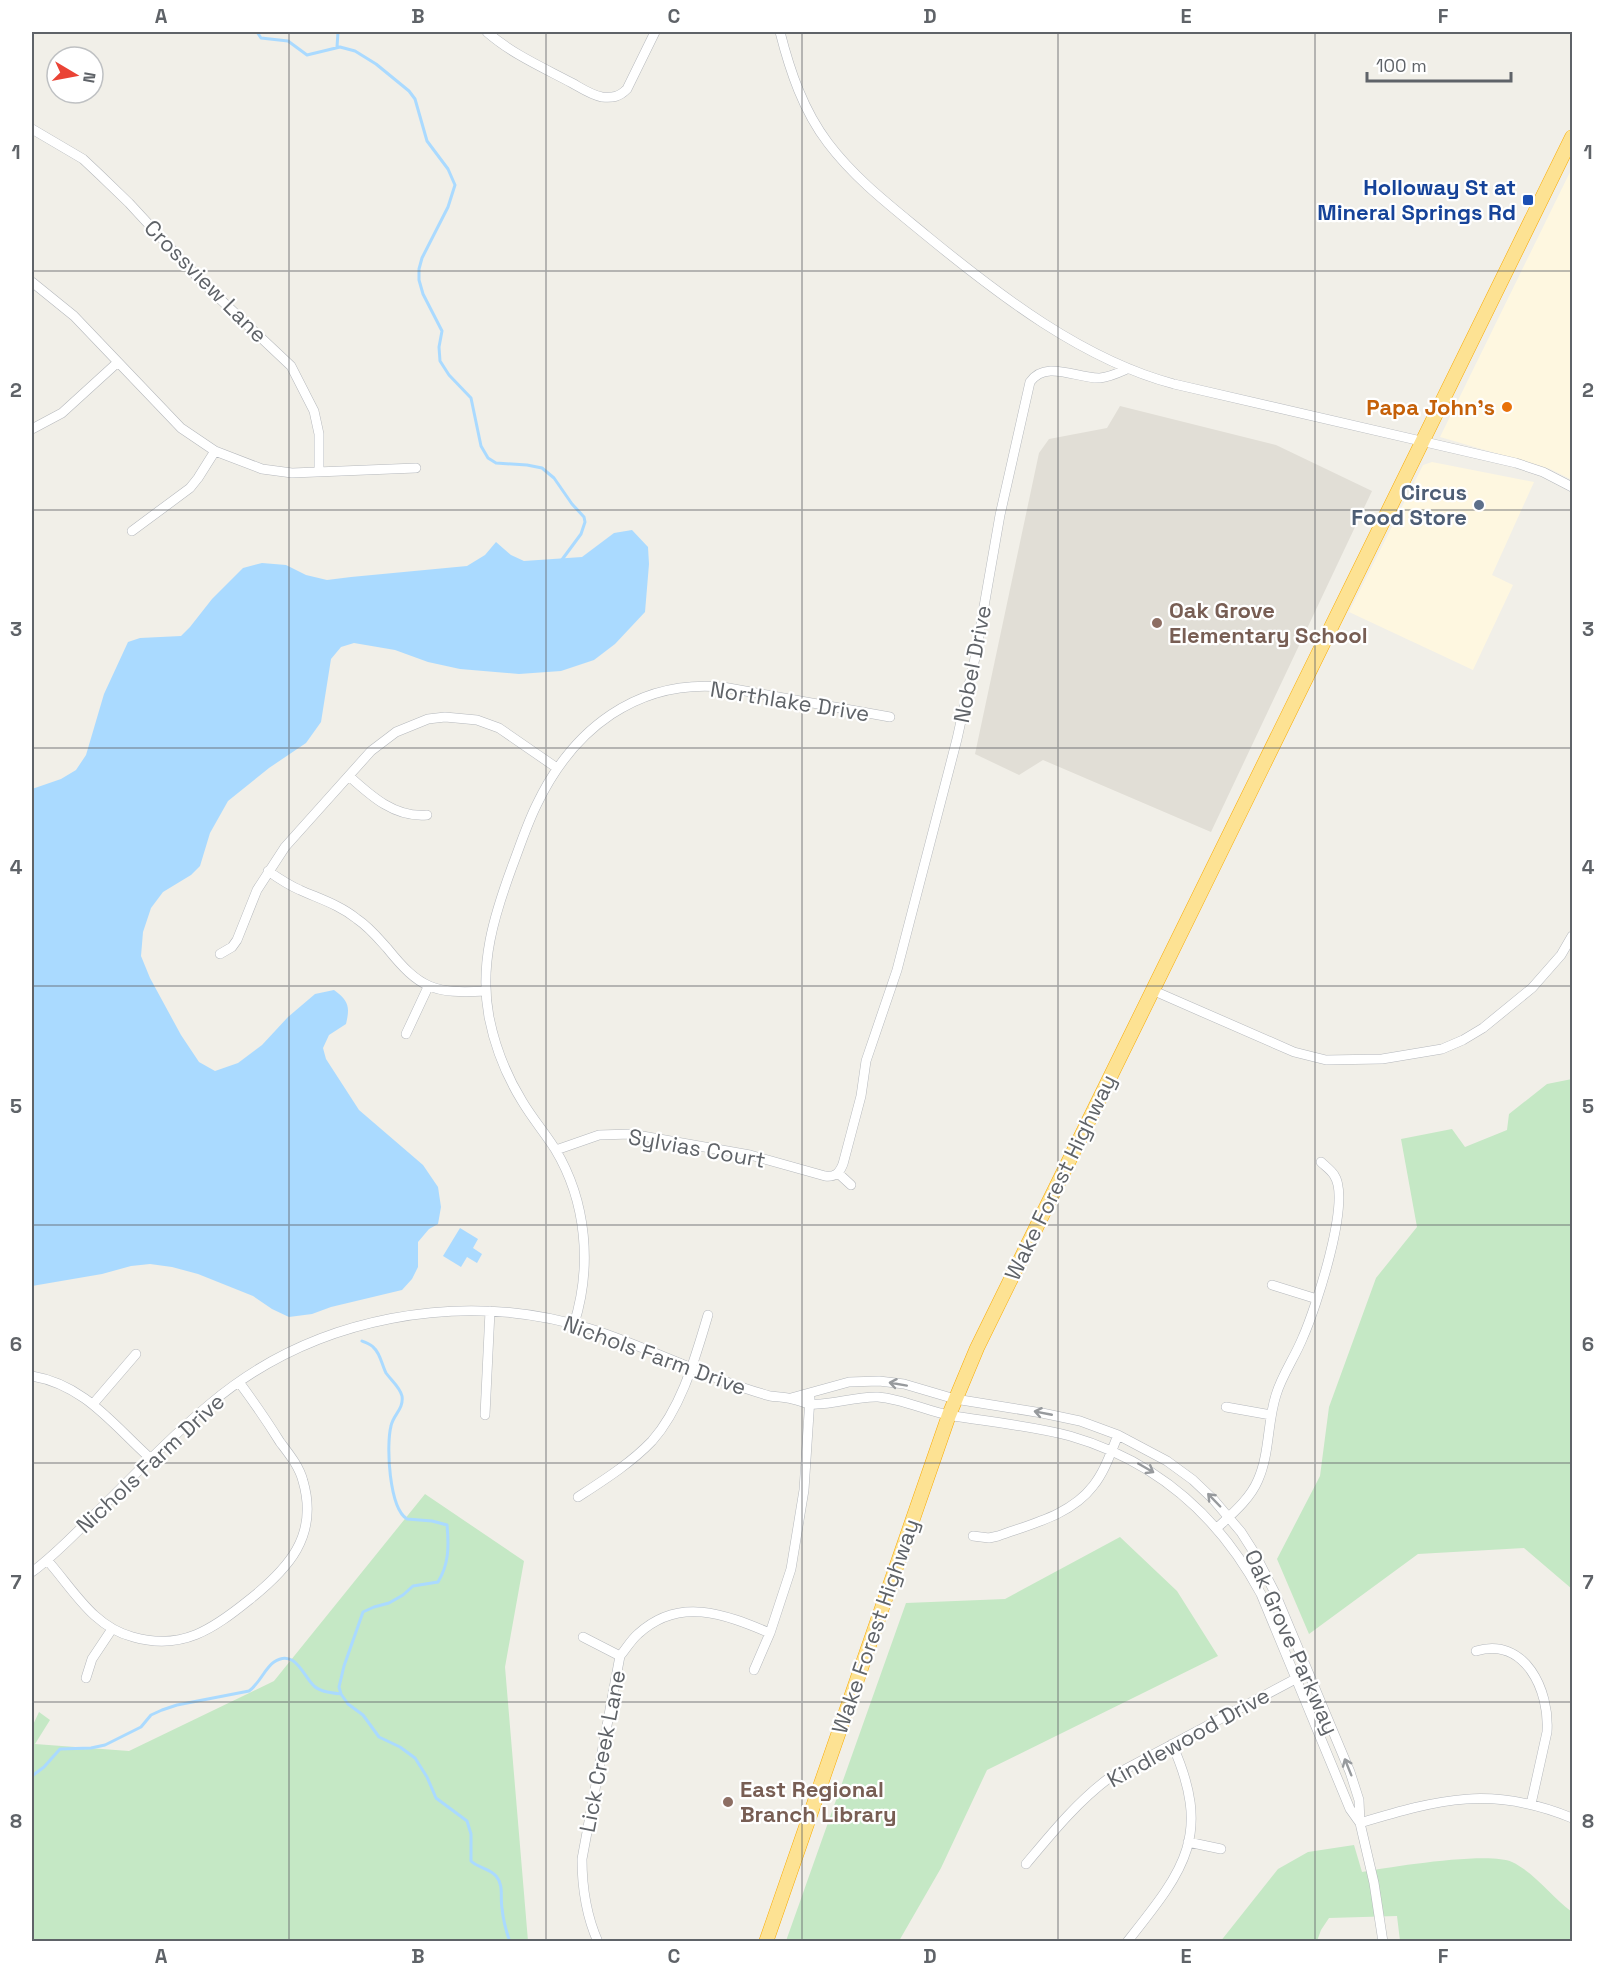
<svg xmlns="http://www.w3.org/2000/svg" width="1604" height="1973" viewBox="0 0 1604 1973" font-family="'Space Grotesk',sans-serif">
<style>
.commercial{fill:#fef7e0}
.education{fill:#e1ded6}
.green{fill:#c5e8c5}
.water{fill:#aadaff}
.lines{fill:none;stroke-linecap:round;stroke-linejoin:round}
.stream{stroke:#aadaff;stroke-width:3}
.minor-casing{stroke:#b5b8bc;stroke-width:10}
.highway-casing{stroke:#f9ab00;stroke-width:15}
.minor{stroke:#fff;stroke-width:9}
.highway{stroke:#fde293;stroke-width:14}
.oneway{stroke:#979a9d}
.grid{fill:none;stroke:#5f6368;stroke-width:1.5;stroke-opacity:0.55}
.transit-dot{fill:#1a4fb4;stroke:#fff;stroke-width:2}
.food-dot{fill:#e8710a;stroke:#fff;stroke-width:2}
.service-dot{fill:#5c6f8a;stroke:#fff;stroke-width:2}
.education-dot{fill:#8d6e63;stroke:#fff;stroke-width:2}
.labels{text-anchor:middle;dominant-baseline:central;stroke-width:4.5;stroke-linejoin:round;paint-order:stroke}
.transit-label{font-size:22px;font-weight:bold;fill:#164399;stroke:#fff;text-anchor:end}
.street-label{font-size:22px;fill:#5f6368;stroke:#fff}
.food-label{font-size:22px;font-weight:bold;fill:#c56008;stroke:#fff;text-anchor:end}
.service-label{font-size:22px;font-weight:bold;fill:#4e5e75;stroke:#fff;text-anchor:end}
.education-label{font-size:22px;font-weight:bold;fill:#785e54;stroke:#fff;text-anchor:start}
.neatline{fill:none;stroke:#5f6368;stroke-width:2}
.grid-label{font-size:20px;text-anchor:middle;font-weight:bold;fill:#5f6368}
</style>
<rect width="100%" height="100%" fill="#f1efe8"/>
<path class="commercial" d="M 1572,168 L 1572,480 L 1550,469 L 1440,437 Z
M 1432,462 L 1534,482 L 1492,575 L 1513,585 L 1473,670 L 1349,612 L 1423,465 Z"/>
<path class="education" d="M 1120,406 L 1276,445 L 1372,491 L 1211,832 L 1043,760 L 1019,775 L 975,754 L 1039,453 L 1049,439 L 1107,428 Z"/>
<path class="green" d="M 1572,1079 L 1572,1589 L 1524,1548 L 1418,1554 L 1309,1634 L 1277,1559 L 1320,1476 L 1329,1407 L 1376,1278 L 1417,1227 L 1401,1139 L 1452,1129 L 1465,1147 L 1507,1130 L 1509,1114 L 1547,1084 Z
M 425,1494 L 524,1561 L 505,1667 L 528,1941 L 32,1941 L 32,1727 L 39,1712 L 50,1720 L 35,1744 L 129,1751 L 274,1681 Z
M 1120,1537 L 1177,1591 L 1218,1656 L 987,1770 L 941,1868 L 899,1941 L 786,1941 L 906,1603 L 1005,1599 Z
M 1354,1845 L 1362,1872 C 1390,1867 1490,1851 1512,1862 C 1535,1873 1552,1897 1572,1912 L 1572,1941 L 1400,1941 L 1397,1916 L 1329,1918 L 1321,1930 L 1317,1941 L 1220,1942 L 1278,1869 L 1308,1852 Z"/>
<path class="water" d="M 632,530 L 648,547 L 649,564 L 645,612 L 615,644 L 594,660 L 561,671 L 519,674 L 460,669 L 428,662 L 395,650 L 354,643 L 341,647 L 331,659 L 321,722 L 306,743 L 269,768 L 228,801 L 210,833 L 200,866 L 191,875 L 163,892 L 151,908 L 143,932 L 141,956 L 150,978 L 181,1035 L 199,1062 L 215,1071 L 238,1063 L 262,1045 L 288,1017 L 315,994 L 334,990 C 349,1001 350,1007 346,1024 L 329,1035 L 323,1048 L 326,1059 L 359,1110 L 423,1165 L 438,1187 L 441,1207 L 438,1224 L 429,1229 L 418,1242 L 418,1267 L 412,1279 L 402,1290 L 331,1307 L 312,1314 L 289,1317 L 272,1309 L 253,1296 L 198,1274 L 172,1267 L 150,1264 L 131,1266 L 102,1274 L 32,1286 L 32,789 L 61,779 L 76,770 L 86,755 L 104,694 L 128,642 L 140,638 L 181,636 L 190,627 L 212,599 L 243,568 L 262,563 L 286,565 L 306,575 L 327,580 L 351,577 L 467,566 L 485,555 L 496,542 L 511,555 L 524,561 L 582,557 L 614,533 Z
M 460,1228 L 478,1239 L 473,1248 L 482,1254 L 477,1263 L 467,1257 L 461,1267 L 443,1256 Z"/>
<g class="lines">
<path class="stream" d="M 257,32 L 261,38 L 288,41 L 307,55 L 340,47 L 355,51 L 376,64 L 409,91 L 415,99 L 427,141 L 448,169 L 455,185 L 448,207 L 422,258 L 419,269 L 419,280 L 423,294 L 442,331 L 439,347 L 440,361 L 449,375 L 471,398 L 481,446 L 488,458 L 496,463 L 527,465 L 542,468 L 554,478 L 572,504 L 584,517 L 585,522 L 581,534 L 561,561
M 337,47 L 338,32
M 362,1341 C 366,1343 371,1344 374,1348 C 380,1353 382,1365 386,1373 C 391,1380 400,1387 402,1396 C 404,1409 393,1415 391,1426 C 386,1445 389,1508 407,1519 L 432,1521 L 447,1525 C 449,1546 449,1564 438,1582 L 413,1586 L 403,1595 L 389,1603 L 374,1607 L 363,1612 L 344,1666 L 339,1687 L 341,1694 L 348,1704 L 363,1715 L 379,1737 L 400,1747 L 415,1758 L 427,1777 L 436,1798 L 467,1821 L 471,1834 L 471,1861 C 478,1868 489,1868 496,1876 C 504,1885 500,1897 502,1908 C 503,1919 506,1931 510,1942
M 32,1776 L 44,1767 L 60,1749 L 91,1748 L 105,1745 L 141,1727 L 151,1715 L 162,1710 L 177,1705 L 249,1691 C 260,1683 265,1668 274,1662 C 295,1648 303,1676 314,1686 C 321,1692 332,1693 341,1694"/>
<defs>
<path id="minor" d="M 487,32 C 512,54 542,67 572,83 C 581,88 591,95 602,97 C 613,98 619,97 627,89 L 655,32
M 780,32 C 790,71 803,110 828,143 C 856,180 892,207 927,236 C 999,295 1083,360 1174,384 L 1516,463 L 1543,472 L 1572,487
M 32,129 L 83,159 L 100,175 L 129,203 L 202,282 L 291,366 L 314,411 L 319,434 L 319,472
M 32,282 L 74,316 L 181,428 L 215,451 L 262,469 L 292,473 L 416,468
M 32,429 L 62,413 L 118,362
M 132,531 L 190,488 L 198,478 L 215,451
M 349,776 C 371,796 395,818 427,815
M 268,871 C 278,878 288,885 300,890 C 320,899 340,905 357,919 C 369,927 378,938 387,948 C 420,989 434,994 486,991
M 220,954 L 232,947 L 237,940 L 257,890 L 285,847 L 371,751 L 396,732 L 428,719 L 445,717 L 477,720 L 499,728 L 557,768
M 1152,990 L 1294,1052 L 1326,1060 L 1382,1059 L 1442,1049 L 1463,1040 L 1483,1028 L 1532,988 L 1561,955 L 1572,936
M 406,1034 L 428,987
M 556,1150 L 599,1135 L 631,1134 L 750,1155 L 825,1176 C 835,1177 839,1174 843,1164 L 861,1096 L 866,1061 L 897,970 L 957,739 L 975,658 L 1000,515 L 1030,382 C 1046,359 1077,379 1100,378 C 1110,377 1118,373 1127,369
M 838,1173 L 851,1185
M 1272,1285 L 1317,1299
M 574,1324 C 592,1267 587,1202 555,1149 C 545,1133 532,1118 522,1101 C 506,1075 495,1047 489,1017 C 479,964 494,916 512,867 C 520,846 527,824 537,804 C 573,729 637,679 723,687 L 890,717
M 32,1376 C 85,1385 113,1425 151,1459
M 791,1398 L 849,1382 L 879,1381 L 904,1384 L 955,1399 L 1042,1413 L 1080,1421 L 1118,1435 L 1167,1461 L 1193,1480 L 1213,1499 L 1241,1532 L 1255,1554 L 1275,1593 L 1350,1772 L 1359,1800 L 1360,1823 L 1374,1883 L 1383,1942
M 93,1404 L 136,1354
M 1226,1407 L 1271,1415
M 485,1415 L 490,1311
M 578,1497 C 604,1480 631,1463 652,1441 C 682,1407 695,1358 708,1315
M 1217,1528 C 1232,1514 1250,1499 1258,1480 C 1270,1453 1267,1423 1276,1395 C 1282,1375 1295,1357 1303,1337 C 1315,1310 1352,1200 1334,1175 C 1331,1170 1325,1166 1321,1162
M 973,1536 L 989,1538 L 998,1536 C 1031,1524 1071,1515 1093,1486 C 1105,1471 1111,1452 1118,1435
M 47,1560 C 73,1589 93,1627 133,1637 C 182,1651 213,1629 249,1600 C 288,1569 319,1536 303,1481 C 299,1466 289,1454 280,1442 C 267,1421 253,1401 239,1382
M 32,1572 C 55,1555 75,1534 95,1514 C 133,1477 169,1438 210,1404 C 314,1316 462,1289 591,1329 C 651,1348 708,1379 770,1396 C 777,1397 785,1397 792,1399 C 798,1400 804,1403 810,1404 C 831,1406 855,1396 878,1397 C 904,1399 928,1412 953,1416 C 992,1422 1032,1426 1070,1436 C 1157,1461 1219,1516 1261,1594 L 1350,1809 L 1360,1823
M 583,1637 L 620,1656
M 1476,1651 C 1525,1636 1550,1691 1547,1732 L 1531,1804
M 754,1670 L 770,1633 L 791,1569 L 804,1490 L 810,1398
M 86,1678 L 92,1659 L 112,1629
M 1360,1823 C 1440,1799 1492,1785 1572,1818
M 1188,1842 L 1221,1849
M 1026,1864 C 1052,1833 1076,1803 1109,1778 L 1301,1676
M 598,1942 C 586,1915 582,1887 582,1859 L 620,1656 C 626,1649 631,1640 638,1634 C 679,1596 724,1614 770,1633
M 1127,1942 C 1184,1870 1213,1836 1172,1744"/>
<path id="highway" d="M 766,1942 L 949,1415 L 977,1348 L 1572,137"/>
</defs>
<use href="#minor" class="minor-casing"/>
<use href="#highway" class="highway-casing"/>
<use href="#minor" class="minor"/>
<use href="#highway" class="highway"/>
</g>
<defs><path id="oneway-shaft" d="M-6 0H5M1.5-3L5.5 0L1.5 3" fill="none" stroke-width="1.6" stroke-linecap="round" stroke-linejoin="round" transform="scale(1.5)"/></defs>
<g class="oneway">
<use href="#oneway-shaft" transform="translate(898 1384) rotate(-170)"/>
<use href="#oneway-shaft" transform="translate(1043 1413) rotate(-169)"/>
<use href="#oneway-shaft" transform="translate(1146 1468) rotate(30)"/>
<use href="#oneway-shaft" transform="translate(1214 1500) rotate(-134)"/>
<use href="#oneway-shaft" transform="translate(1348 1767) rotate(-112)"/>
</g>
<path class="grid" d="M 289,32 L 289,1942M 546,32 L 546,1942M 802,32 L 802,1942M 1058,32 L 1058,1942M 1315,32 L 1315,1942M 32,271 L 1572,271M 32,510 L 1572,510M 32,748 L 1572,748M 32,986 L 1572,986M 32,1225 L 1572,1225M 32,1463 L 1572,1463M 32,1702 L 1572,1702"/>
<rect class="transit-dot" x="1522" y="194" width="12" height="12" rx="3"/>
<circle class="food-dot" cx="1507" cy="407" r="6"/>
<circle class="service-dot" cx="1479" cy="505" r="6"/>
<g class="education-dot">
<circle cx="1157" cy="623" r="6"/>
<circle cx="728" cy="1802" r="6"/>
</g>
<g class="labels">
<g class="transit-label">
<text x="1516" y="187">Holloway St at<tspan x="1516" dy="25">Mineral Springs Rd</tspan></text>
</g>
<g class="street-label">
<text transform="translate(206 281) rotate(45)">Crossview Lane</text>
<text transform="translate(972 664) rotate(-79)">Nobel Drive</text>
<text transform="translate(790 701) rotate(9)">Northlake Drive</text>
<text transform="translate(697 1148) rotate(10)">Sylvias Court</text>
<text transform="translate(1060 1177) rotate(-64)">Wake Forest Highway</text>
<text transform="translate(655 1355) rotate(20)">Nichols Farm Drive</text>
<text transform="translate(150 1463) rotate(-43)">Nichols Farm Drive</text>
<text transform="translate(875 1626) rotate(-71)">Wake Forest Highway</text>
<text transform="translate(1292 1642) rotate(66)">Oak Grove Parkway</text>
<text transform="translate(1188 1737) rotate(-29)">Kindlewood Drive</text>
<text transform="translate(602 1751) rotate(-79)">Lick Creek Lane</text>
</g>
<g class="food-label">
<text x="1495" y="407">Papa John's</text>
</g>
<g class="service-label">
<text x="1467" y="492">Circus<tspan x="1467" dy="25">Food Store</tspan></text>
</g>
<g class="education-label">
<text x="1169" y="610">Oak Grove<tspan x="1169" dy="25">Elementary School</tspan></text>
<text x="740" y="1789">East Regional<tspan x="740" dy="25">Branch Library</tspan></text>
</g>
</g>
<rect width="1604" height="1973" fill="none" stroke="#ffffff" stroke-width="66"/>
<g transform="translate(75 75) rotate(100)"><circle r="28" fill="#ffffff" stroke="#bfc1c3" stroke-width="1.5"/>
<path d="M0-4.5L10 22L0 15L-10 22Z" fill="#ea4335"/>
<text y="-9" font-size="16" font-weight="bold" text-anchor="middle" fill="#5f6368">N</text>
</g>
<path d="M1367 72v9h144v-9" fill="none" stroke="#5f6368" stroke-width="3"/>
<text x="1376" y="72" font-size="18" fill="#5f6368" stroke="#ffffff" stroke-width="4.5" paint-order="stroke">100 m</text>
<rect x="33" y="33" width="1538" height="1907" class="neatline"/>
<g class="grid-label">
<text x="161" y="23">A</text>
<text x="418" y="23">B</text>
<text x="674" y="23">C</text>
<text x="930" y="23">D</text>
<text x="1186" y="23">E</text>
<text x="1443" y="23">F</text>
<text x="16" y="159">1</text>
<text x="1588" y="159">1</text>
<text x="16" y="397">2</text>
<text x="1588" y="397">2</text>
<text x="16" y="636">3</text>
<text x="1588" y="636">3</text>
<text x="16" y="874">4</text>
<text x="1588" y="874">4</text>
<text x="16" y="1113">5</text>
<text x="1588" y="1113">5</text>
<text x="16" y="1351">6</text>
<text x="1588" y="1351">6</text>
<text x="16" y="1589">7</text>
<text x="1588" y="1589">7</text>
<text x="16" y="1828">8</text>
<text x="1588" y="1828">8</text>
<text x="161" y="1963">A</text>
<text x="418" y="1963">B</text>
<text x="674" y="1963">C</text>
<text x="930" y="1963">D</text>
<text x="1186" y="1963">E</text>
<text x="1443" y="1963">F</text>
</g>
</svg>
